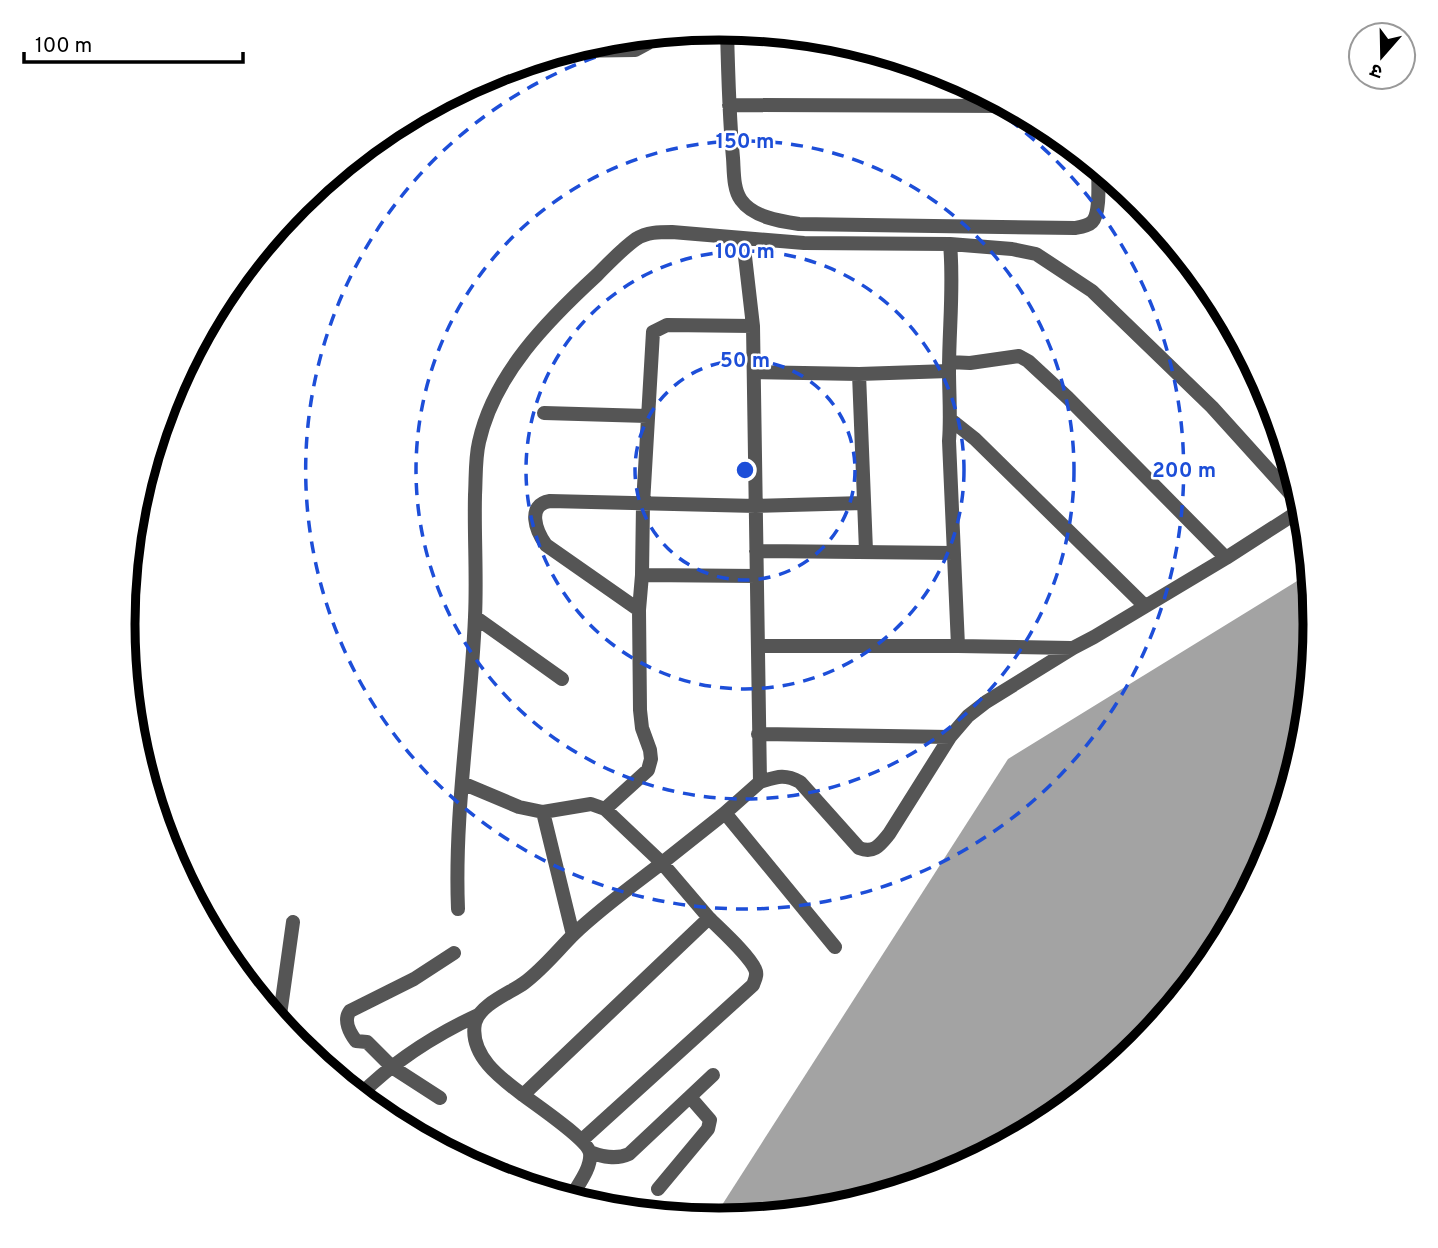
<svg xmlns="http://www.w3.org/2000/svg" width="1438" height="1248" viewBox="0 0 1438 1248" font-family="Overpass,'Noto Sans Devanagari',sans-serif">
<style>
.water{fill:#a3a3a3}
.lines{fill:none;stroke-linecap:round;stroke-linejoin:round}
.minor{stroke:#555;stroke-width:14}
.ring{fill:none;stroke:#1d4ed8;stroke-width:3.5;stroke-dasharray:12 9}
.rim{fill:none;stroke:#000;stroke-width:9}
.centre{fill:#1d4ed8;stroke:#fff;stroke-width:3.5}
.ring-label{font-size:21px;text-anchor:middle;font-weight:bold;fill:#1d4ed8;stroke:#fff;stroke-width:5;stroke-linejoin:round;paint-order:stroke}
</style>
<rect width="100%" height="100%" fill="#fff"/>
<path class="water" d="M 1310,573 L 1315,624 L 1303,741 L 1269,852 L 1214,955 L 1140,1046 L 1050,1120 L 947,1175 L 835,1209 L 713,1219 L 1008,759 Z"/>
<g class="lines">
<path class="minor" d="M 727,29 C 728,72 729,115 733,158 C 734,171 733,189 741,200 C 753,217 779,221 799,224 L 1075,228 C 1081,227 1088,226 1092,222 C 1101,213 1098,180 1098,168
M 565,51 L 635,50 L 648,43 L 650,35
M 729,105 L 1007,106
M 950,244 C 954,286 949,328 949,370 C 949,394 951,417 949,441 L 958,646
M 949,362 L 970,363 L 1019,356 L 1028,361 L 1068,398 L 1226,558
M 754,372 L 859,374 L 949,371
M 859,374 L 866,551
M 544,413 L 647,416
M 951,420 L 975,439 L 1145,606
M 756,551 L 954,553
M 642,575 L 757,576
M 639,610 L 546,545 C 536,531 526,505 550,501 L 756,506 L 864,503
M 475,617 L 562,679
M 758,646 L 958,646 L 1071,648
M 758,734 L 950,737
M 462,783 L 519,807 L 543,812 L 591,804 L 605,809 L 662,863 C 632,886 601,908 574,934 C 557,951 543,969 524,983 C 510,993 479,1005 475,1023 C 469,1055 500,1078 523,1095
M 605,809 L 648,770 L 651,759 L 650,750 L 642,728 L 640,710 L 639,610 L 642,575 L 643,504 L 653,332 L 667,325 L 753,326
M 543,812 L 573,935
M 725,813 L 835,947
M 458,909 C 454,811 471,715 475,617 C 477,576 474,535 475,495 C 476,477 475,459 479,442 C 494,374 548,320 597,275 C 609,263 622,249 636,239 C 647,232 659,232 672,232 L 804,243 L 950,244 L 1012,249 L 1036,254 L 1092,291 L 1212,407 L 1297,501 L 1298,507 L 1296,513 L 1226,558 L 1094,637 L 1073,648 L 986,702 L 968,716 L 950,737 L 889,834 C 880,845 874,854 859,848 L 800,782 C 784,773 776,777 760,782
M 279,1022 L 293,922
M 359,1096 C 393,1062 435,1035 478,1015
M 440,1098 L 392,1067 L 367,1042 L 356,1041 C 350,1033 343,1020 350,1011 L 414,979 L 454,953
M 582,1140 L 753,985 C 755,979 758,975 755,969 C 749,955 721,930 709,918
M 590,1152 C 603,1157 616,1160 629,1154 L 713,1075
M 485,1172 L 490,1169
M 658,1189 L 708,1129 L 710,1120 L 690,1097
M 570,1199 C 577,1186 592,1168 590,1153 C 587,1139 536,1105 523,1095 L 709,918 L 662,863 L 725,813 L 760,782 L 753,326 L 743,239"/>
</g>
<g class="ring">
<circle cx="745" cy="470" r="110"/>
<circle cx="745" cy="470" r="219"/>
<circle cx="745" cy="470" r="329"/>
<path d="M899 59A439 439 0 1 1 749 31"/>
</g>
<path d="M0 0H1438V1248H0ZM135 624a584 584 0 1 1 1168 0a584 584 0 1 1-1168 0Z" fill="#fff" fill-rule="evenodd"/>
<path class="rim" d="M135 624a584 584 0 1 1 1168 0a584 584 0 1 1-1168 0Z"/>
<circle cx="745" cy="470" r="10" class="centre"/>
<g class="ring-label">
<text x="745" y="148">150 m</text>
<text x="745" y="258">100 m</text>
<text x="745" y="367">50 m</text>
<text x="1184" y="477">200 m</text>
</g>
<g transform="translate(1382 56) rotate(200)"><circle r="33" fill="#ffffff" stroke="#999999" stroke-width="2"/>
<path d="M0-5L12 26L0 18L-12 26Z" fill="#000000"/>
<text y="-10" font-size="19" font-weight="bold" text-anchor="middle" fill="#000000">उ</text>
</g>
<path d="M24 52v10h219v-10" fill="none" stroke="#000000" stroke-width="3.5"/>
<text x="35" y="52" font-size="21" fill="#000000" stroke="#ffffff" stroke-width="5" paint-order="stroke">100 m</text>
</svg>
